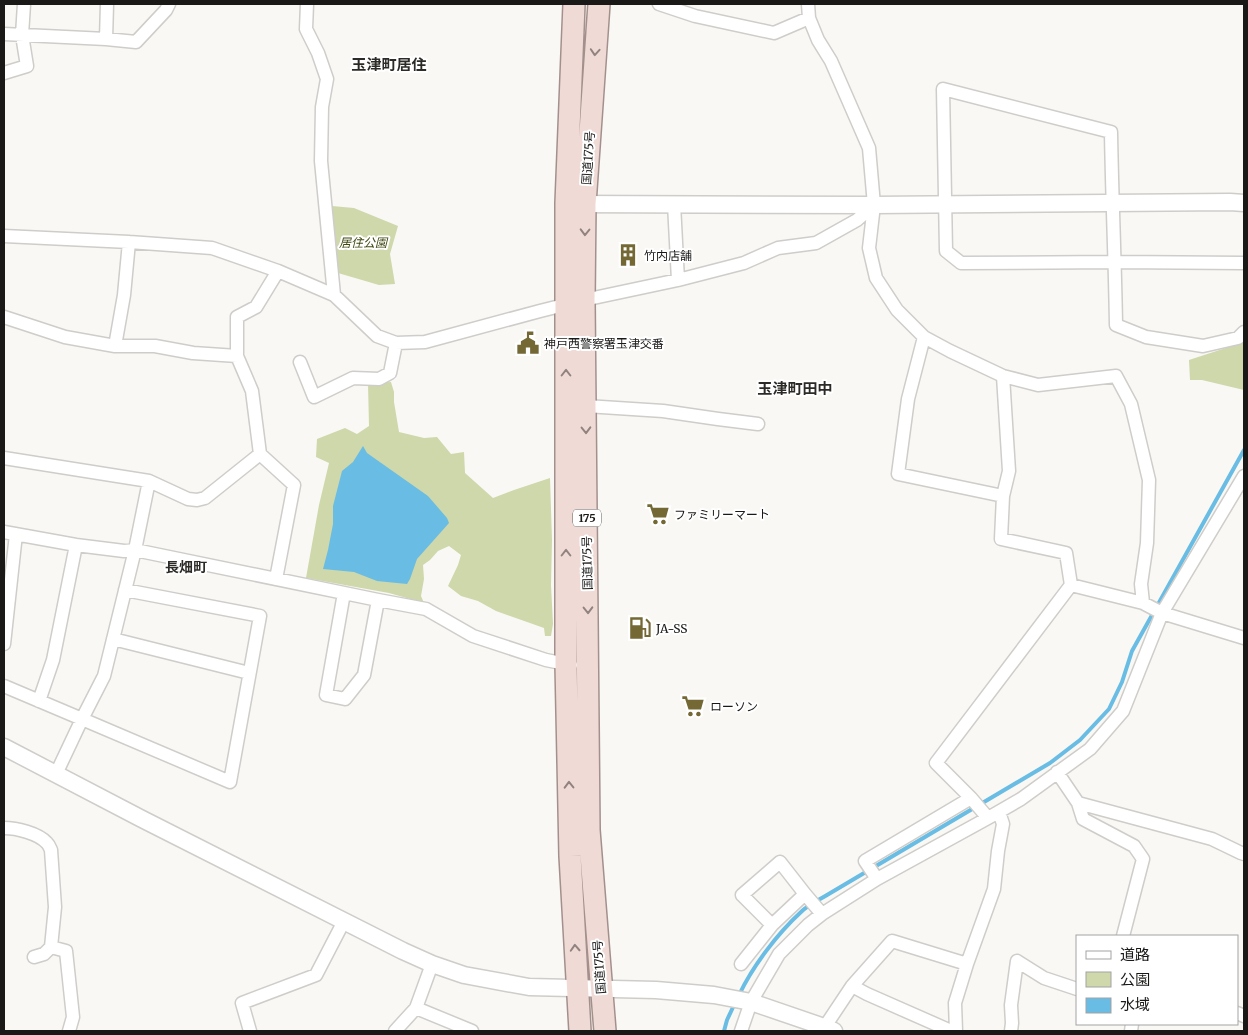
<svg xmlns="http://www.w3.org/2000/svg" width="1248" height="1035" viewBox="0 0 1248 1035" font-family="Merriweather,'Noto Sans JP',serif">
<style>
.green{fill:#ced8ab}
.water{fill:#69bce3}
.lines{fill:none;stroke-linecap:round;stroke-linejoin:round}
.stream{stroke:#69bce3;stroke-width:4}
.minor-casing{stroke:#cfcdca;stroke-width:15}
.tertiary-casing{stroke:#cfcdca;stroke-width:19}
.trunk-casing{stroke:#a3908c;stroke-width:24}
.minor{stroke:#fff;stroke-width:12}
.tertiary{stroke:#fff;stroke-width:16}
.trunk{stroke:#f0dad6;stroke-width:21}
.oneway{stroke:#908380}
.labels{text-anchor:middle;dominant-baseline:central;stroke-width:4;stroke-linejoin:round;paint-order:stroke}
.shield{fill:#fff;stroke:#5f5e5d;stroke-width:1}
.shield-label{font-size:11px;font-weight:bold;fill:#1a1918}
.street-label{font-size:12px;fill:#1a1918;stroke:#fff}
.park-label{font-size:12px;font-style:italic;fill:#3f4810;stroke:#fff}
.poi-label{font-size:12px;fill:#1a1918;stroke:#fff;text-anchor:start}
.neighbourhood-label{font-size:14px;font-weight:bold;fill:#2c2b28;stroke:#fff}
.quarter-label{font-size:15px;font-weight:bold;fill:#2c2b28;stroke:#fff}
</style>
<rect width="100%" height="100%" fill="#f9f8f4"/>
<path class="green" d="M 332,206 L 354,208 L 398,226 L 390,254 L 395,284 L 379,285 L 338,273 Z
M 1244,342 L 1244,390 L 1202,380 L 1190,380 L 1189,360 Z
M 391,382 L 394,392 L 394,402 L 399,432 L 424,438 L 437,437 L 451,454 L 464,452 L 465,473 L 493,498 L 514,490 L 550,478 L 552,540 L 551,585 L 553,624 L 551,636 L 545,636 L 544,628 L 496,611 L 478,601 L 461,596 L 448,586 L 458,565 L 461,555 L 449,546 L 438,551 L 430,560 L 423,565 L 424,579 L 421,596 L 424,603 L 389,593 L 306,578 L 319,505 L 329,463 L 316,457 L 317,439 L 345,428 L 357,434 L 369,426 L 368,383 Z"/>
<path class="water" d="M 363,446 L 367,453 L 428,496 L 447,518 L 449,523 L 417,559 L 410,579 L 407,584 L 377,581 L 354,572 L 323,569 L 328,550 L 333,524 L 333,506 L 342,471 L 353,462 Z"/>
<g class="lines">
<path class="stream" d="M 739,995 C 753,966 777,934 801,912 C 808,905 819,900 827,895 L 1050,763 L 1080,740 L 1109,709 L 1122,682 L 1132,651 L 1244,450
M 724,1031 L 727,1020 L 735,1003"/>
<defs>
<path id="minor" d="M 307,4 L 306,29 L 318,53 L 327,79 L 322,107 L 321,161 L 334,295
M 659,4 L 695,16 L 774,33 L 809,18
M 808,4 L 809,18 L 818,40 L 831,61 L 869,148 L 874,205 L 869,248 L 876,278 L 897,310 L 924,337 L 950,351 L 1003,376 L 1038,385 L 1116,376 L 1131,404 L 1149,480 L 1147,543 L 1141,584 L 1143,603
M 4,34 L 106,39 L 107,4
M 106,39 L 136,42 L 166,10 L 169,4
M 4,73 L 27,66 L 22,35 L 24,4
M 674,204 L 678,280
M 4,236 L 129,242 L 212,248 L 278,271 L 334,295 L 377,336 L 396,343 L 425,342 L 540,311 L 584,300 L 678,280 L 744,263 L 778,248 L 816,243 L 857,220 L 874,205
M 1244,263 L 1115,262 L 961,263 L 946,251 L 943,89 L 1111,132 C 1112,196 1115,261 1116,325 L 1146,337 L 1203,346 L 1238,338 L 1244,332
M 4,317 L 65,337 L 115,346 L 155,346 L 193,353 L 237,356
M 924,337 L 908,399 L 898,474 L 1003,496
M 115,346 L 124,295 L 129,242
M 300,362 L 314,397 L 353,378 L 379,379 L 390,373 L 396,343
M 1003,376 L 1009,471 L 1003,496 L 1001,539 L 1066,553 L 1071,585
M 586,406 L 663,411 L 718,419 L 758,424
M 260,454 L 252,391 L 237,356 L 237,317 L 256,307 L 278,271
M 4,458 L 149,481 L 135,550 L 104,676 L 82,719 L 4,686
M 149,481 L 188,499 L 197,500 L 205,498 L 260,454 L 294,485 L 276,579
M 4,532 L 76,545 L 124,551 L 135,550 L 378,600 L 426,609 L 473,636 L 546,660 L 571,665
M 344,593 L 326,695 L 345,699 L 364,675 L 378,600
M 113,639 L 249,673
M 4,644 L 16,534
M 39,701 L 53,660 L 76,545
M 1057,772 L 1078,803 L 1212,839 L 1241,853 L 1244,854
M 56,774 L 82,719 L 230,782 L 260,616 L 125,590
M 971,798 L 988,818
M 1078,803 L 1083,819 L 1134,846 L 1143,859 L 1123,936
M 4,828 C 16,828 38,833 47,843 C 49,845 50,848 51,850 L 55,907 L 51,947 L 66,951 L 73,1017 L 69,1031
M 877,879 L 865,861 L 971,798 L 936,763 L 1071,585 L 1143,603 L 1162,613 L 1244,638
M 805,894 L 822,914
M 34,957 L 44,954 L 51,947
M 741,964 L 772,925 L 805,894 L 780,862 L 742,895 L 772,925
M 967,964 L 994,889 L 998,851 L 1003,824 L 999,812
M 852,986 L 867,994 L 951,1031
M 416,1008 L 472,1031
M 1237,1013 L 1244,1016
M 250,1031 L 242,1003 L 316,975 L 344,921
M 395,1031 L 416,1008 L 432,964
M 741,1031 L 751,1002 L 779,954 L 808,925 L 822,914 L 877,879 L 988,818 L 1021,799 L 1090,749 L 1123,711 L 1162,613 L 1244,476
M 822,1031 L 852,986 L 892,941 L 967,964 L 955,1003 L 956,1031
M 1011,1031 L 1012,1023 L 1011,1005 L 1017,961 L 1044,978 L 1077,989
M 1131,1031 L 1132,1024"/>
<path id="tertiary" d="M 573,204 L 874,205 L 1230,202 L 1244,203
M 4,747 L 142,819 L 403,951 L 432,964 L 464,975 L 529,987 L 656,990 L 714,995 L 751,1002 L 824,1027 L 834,1031"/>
<path id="trunk" d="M 574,4 L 566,203 L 566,664 L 570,856 L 580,1031
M 599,4 L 585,204 L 584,300 L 589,830 L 605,1031"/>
</defs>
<use href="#minor" class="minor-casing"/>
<use href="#tertiary" class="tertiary-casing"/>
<use href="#trunk" class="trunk-casing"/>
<use href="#minor" class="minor"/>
<use href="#tertiary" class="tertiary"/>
<use href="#trunk" class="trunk"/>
</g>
<defs><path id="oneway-chevron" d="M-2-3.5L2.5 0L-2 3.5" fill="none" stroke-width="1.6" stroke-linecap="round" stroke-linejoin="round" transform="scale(1.25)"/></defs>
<g class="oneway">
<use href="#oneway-chevron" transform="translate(595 52) rotate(94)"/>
<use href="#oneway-chevron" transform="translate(585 232) rotate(91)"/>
<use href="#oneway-chevron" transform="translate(566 373) rotate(-90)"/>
<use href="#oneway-chevron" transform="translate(586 430) rotate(89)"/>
<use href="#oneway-chevron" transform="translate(566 553) rotate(-90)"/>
<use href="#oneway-chevron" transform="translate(588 610) rotate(89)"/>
<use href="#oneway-chevron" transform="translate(569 785) rotate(-91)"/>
<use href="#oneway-chevron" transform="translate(575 948) rotate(-93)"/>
</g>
<defs>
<symbol id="building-bare" viewBox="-9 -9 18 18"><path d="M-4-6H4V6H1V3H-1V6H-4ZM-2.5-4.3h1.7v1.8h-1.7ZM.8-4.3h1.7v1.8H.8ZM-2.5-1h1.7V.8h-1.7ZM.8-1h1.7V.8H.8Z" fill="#746835" stroke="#fff" stroke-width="2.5" paint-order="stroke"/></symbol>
<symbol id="civic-bare" viewBox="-9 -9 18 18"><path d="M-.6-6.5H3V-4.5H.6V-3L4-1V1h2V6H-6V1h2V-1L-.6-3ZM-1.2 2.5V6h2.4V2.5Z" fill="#746835" stroke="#fff" stroke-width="2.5" paint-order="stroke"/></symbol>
<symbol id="supermarket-bare" viewBox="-9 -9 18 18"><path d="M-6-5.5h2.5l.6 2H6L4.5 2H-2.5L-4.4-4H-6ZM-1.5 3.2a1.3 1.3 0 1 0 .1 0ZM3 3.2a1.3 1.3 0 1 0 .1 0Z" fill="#746835" stroke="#fff" stroke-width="2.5" paint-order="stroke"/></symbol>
<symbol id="fuel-bare" viewBox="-9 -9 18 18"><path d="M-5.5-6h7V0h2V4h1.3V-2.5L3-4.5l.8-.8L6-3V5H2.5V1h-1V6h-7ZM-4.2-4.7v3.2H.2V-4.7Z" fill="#746835" stroke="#fff" stroke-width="2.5" paint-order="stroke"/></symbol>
</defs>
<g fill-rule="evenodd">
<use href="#building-bare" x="612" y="239" width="32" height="32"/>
<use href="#civic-bare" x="512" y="327" width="32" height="32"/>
<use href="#supermarket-bare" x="642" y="498" width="32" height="32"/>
<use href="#fuel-bare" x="624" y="612" width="32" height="32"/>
<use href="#supermarket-bare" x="677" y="690" width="32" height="32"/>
</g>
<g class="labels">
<rect class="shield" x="573" y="509.5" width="28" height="17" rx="4"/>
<g class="shield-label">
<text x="587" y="518">175</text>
</g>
<g class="street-label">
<text transform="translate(588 158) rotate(-86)">国道175号</text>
<text transform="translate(587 563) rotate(-91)">国道175号</text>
<text transform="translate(599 967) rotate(-94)">国道175号</text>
</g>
<g class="park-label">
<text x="363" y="242">居住公園</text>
</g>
<g class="poi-label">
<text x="644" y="255">竹内店舗</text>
<text x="544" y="343">神戸西警察署玉津交番</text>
<text x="674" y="514">ファミリーマート</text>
<text x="656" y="628">JA-SS</text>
<text x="710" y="706">ローソン</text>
</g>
<g class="neighbourhood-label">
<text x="186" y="567">長畑町</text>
</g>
<g class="quarter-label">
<text x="389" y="64">玉津町居住</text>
<text x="795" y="388">玉津町田中</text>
</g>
</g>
<rect width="1248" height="1035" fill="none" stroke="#1a1918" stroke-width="10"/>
<rect x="1076" y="935" width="162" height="90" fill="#ffffff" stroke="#a3a3a3"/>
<rect x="1086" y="951" width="25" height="8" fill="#ffffff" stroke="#a3a3a3"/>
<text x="1120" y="960" font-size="15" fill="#1a1918">道路</text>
<rect x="1086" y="972" width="25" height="15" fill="#ced8ab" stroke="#a3a3a3"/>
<text x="1120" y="985" font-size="15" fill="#1a1918">公園</text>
<rect x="1086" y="998" width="25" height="15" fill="#69bce3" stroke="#a3a3a3"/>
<text x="1120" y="1010" font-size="15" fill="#1a1918">水域</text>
</svg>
